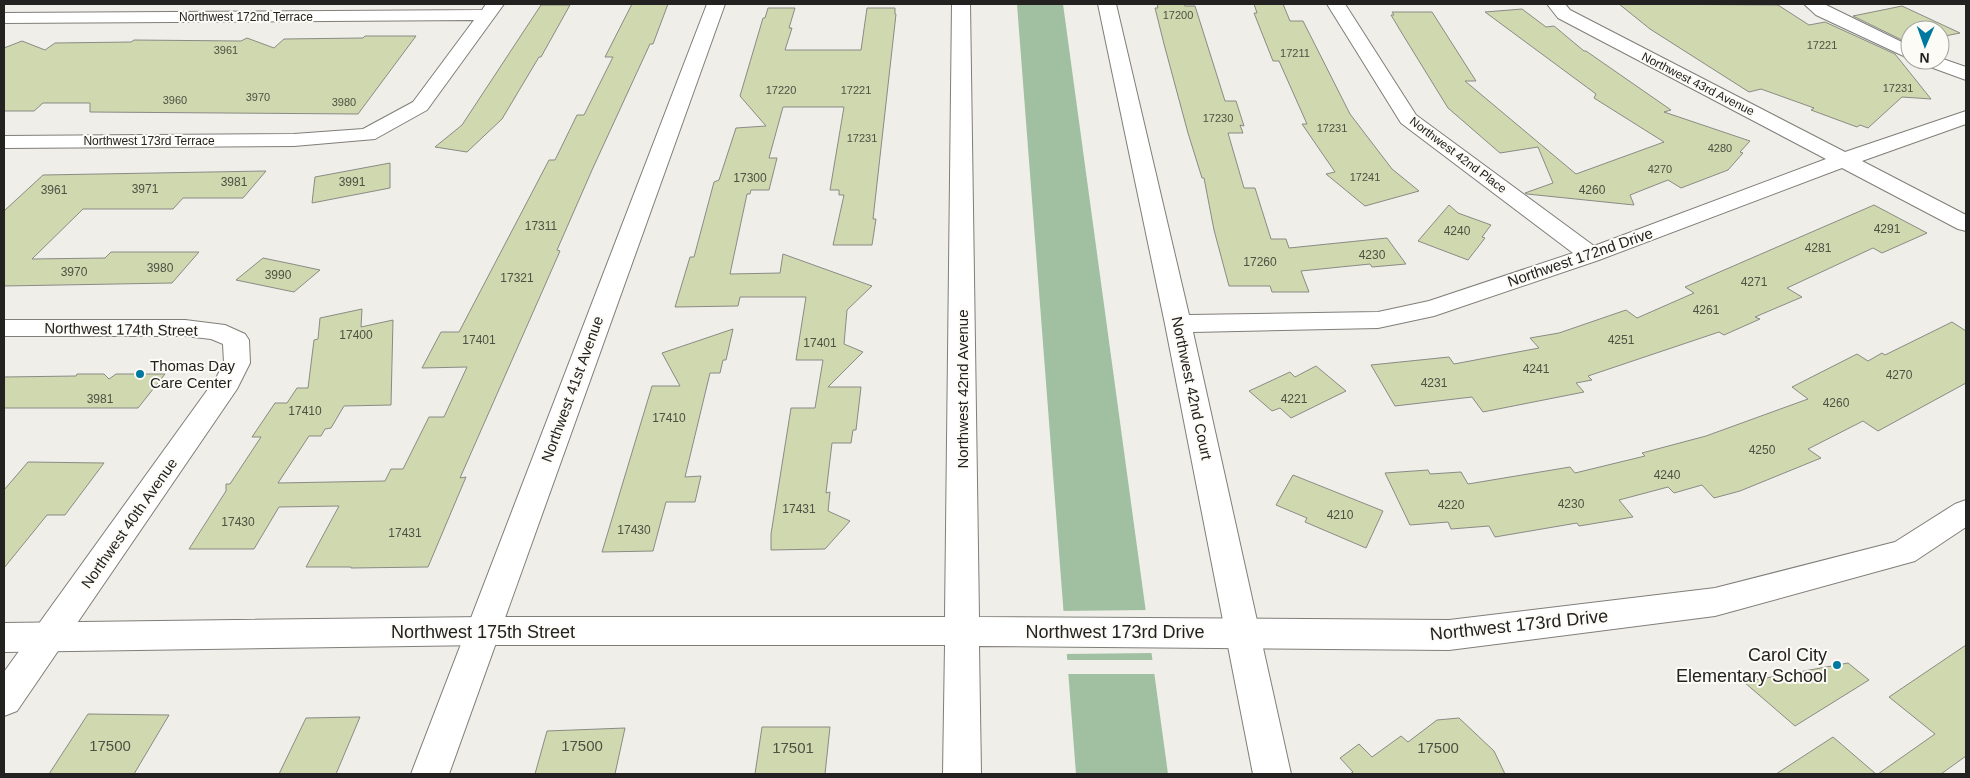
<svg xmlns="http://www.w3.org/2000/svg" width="1970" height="778" viewBox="0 0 1970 778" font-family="Helvetica,sans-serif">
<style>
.water{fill:#a0c0a1}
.pier{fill:#f0eee8}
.building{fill:#cfd8ae;stroke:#8a8b86}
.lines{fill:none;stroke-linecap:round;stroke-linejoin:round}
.street-casing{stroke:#807e79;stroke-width:2}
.secondary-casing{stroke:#807e79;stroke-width:2}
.street{fill:#fff;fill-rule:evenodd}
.secondary{fill:#fff;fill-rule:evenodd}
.poi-dot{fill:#0079a1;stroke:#fdfbf6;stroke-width:2}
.labels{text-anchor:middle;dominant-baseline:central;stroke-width:4;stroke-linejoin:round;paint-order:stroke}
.far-number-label{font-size:11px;fill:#4e5044}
.far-street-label{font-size:12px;fill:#232220;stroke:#fdfbf6}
.number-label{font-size:12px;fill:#4e5044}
.street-label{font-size:15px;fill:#232220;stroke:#fdfbf6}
.poi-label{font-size:15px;fill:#232220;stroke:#fdfbf6;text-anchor:start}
.near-number-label{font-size:15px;fill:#4e5044}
.near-street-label{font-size:18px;fill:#232220;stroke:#fdfbf6}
.near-poi-label{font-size:18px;fill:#232220;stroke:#fdfbf6;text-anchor:end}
</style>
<rect width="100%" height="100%" fill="#f0eee8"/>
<path class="water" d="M 1017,4 L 1063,4 L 1168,774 L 1076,774 Z"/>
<path class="pier" d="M 1148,610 L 1154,653 L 1064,654 L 1061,611 Z
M 1064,660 L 1155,660 L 1157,674 L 1065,674 Z"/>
<path class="building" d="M 632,4 L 668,4 L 653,44 L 650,44 L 592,170 L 557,250 L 560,251 L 460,478 L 466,477 L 428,567 L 351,568 L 351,567 L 306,567 L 339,506 L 279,507 L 254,549 L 189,549 L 226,491 L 226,484 L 230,484 L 261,437 L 252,437 L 275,403 L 287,403 L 297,388 L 308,388 L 314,340 L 318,339 L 320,318 L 362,309 L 361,327 L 393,320 L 391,405 L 344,406 L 331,428 L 325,429 L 321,436 L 309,436 L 278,483 L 385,481 L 391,469 L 403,469 L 429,417 L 444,417 L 467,367 L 422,368 L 441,332 L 459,332 L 549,160 L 555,160 L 577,115 L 584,115 L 613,57 L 605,57 Z
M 1157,4 L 1184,4 L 1185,6 L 1195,6 L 1225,101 L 1236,101 L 1244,126 L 1240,125 L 1243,133 L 1228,133 L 1244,188 L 1255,188 L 1271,239 L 1286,239 L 1289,248 L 1387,238 L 1406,264 L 1372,267 L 1370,264 L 1301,271 L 1309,292 L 1272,292 L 1270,286 L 1229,286 L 1214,230 L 1204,178 L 1202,178 L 1188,133 L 1164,44 L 1155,8 L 1158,8 Z
M 1254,4 L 1283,4 L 1290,21 L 1303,21 L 1350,114 L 1392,169 L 1419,191 L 1365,206 L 1326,174 L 1335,172 L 1302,124 L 1307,124 L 1279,61 L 1273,61 L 1254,13 L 1257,13 Z
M 1619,4 L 1778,5 L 1809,25 L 1825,22 L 1895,54 L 1931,99 L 1902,97 L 1868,128 L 1860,125 L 1857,127 L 1811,110 L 1814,108 L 1761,89 L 1749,92 L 1650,29 Z
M 541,5 L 570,5 L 541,57 L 539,57 L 502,119 L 467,152 L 435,147 L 462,125 Z
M 1902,6 L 1960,33 L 1940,37 L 1940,30 L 1910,30 L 1910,44 L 1853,16 Z
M 768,8 L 795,8 L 789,28 L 792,28 L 785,50 L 861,50 L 867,8 L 895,8 L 895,14 L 896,14 L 873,219 L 876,219 L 872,245 L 833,245 L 844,195 L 839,195 L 839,190 L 830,190 L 844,107 L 783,107 L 769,158 L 777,158 L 769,190 L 751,190 L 750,194 L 747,194 L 730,274 L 780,273 L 783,254 L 872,286 L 847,310 L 844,344 L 863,352 L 828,387 L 861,387 L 856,430 L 853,430 L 851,443 L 832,443 L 826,493 L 830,492 L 828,511 L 850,521 L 825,549 L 771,550 L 771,534 L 791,408 L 815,408 L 823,360 L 796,360 L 806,297 L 740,297 L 738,306 L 675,307 L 690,257 L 694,257 L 714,182 L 719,180 L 736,128 L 766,126 L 740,96 L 763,18 L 765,18 Z
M 1522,9 L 1546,27 L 1554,26 L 1584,51 L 1586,51 L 1671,110 L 1664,112 L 1750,141 L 1740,152 L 1743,153 L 1728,170 L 1681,188 L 1668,180 L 1630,195 L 1634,205 L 1527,194 L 1525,193 L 1553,183 L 1538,147 L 1500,153 L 1448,108 L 1403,35 L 1391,15 L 1394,15 L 1392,12 L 1432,12 L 1476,81 L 1465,81 L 1576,174 L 1664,142 L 1594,98 L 1596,94 L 1485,12 Z
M 365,36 L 416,36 L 358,114 L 90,112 L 90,103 L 43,103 L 34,111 L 4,111 L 4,48 L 22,41 L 45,50 L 55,43 L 131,42 L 134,40 L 241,41 L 247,38 L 274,48 L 284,39 L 363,38 Z
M 390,163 L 390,188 L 312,203 L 315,177 Z
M 266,171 L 243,198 L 183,198 L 173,209 L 83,209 L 32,259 L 105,258 L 111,252 L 199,252 L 172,283 L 4,286 L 4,211 L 43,175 Z
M 1449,205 L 1458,213 L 1491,225 L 1482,237 L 1485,238 L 1468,260 L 1418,241 Z
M 1874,205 L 1927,233 L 1882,253 L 1873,248 L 1787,288 L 1802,297 L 1755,317 L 1760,319 L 1724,335 L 1719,332 L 1588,376 L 1592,380 L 1576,383 L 1584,392 L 1483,412 L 1472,397 L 1395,406 L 1371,365 L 1449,357 L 1454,364 L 1539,348 L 1530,338 L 1559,333 L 1626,310 L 1637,318 L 1694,293 L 1685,287 Z
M 263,258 L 292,264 L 320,270 L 294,292 L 236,280 Z
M 1952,322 L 1966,331 L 1966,383 L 1878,431 L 1863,421 L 1808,449 L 1821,458 L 1740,491 L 1714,498 L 1702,485 L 1674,493 L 1668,487 L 1619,500 L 1633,517 L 1579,526 L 1577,523 L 1495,537 L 1489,526 L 1451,529 L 1448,522 L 1410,525 L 1385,473 L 1428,470 L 1430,474 L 1461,472 L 1468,484 L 1570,467 L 1575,473 L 1645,456 L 1642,453 L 1706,436 L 1808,399 L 1792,387 L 1857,354 L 1868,361 L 1882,353 L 1885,355 Z
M 733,329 L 726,360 L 723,360 L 720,373 L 710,373 L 685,477 L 701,476 L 695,502 L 666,502 L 653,551 L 602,552 L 652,386 L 680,386 L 662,353 Z
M 1316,366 L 1346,391 L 1291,418 L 1280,408 L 1272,411 L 1249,391 L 1290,372 L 1295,377 Z
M 77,374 L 104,374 L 109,379 L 116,374 L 165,374 L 138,408 L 4,408 L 4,377 L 76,376 Z
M 28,462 L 104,463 L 65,515 L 47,515 L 4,568 L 4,490 Z
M 1293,475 L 1383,511 L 1366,548 L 1305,522 L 1307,518 L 1276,505 Z
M 1966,645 L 1966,756 L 1941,774 L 1878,774 L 1935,734 L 1889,697 Z
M 1848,663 L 1869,680 L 1795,726 L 1744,682 Z
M 88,714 L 169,715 L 134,774 L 49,774 Z
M 360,717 L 336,774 L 279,774 L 306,718 Z
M 1459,718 L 1494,751 L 1505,774 L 1350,774 L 1353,772 L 1340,758 L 1359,744 L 1372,757 L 1401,736 L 1408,742 L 1437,720 Z
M 762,727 L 830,727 L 825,774 L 755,774 Z
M 625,728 L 615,774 L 535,774 L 547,731 Z
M 1833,737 L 1876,774 L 1776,774 Z"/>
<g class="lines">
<defs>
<path id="street" d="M 486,4 L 504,4 L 427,110 L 375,139 L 294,146 L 4,148 L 4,136 L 294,134 L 363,129 L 413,102 L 474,20 L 4,23 L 4,13 L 482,10 Z
M 707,4 L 725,4 L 449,774 L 411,774 Z
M 1098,4 L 1116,4 L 1189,315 L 1378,312 L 1429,301 L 1573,253 L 1401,123 L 1327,4 L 1345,4 L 1416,115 L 1594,246 L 1826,159 L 1558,18 L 1547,4 L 1565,4 L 1570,10 L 1845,152 L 1966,111 L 1966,124 L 1862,161 L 1966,215 L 1966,231 L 1958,229 L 1842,168 L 1599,260 L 1434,316 L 1378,328 L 1193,332 L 1291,774 L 1253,774 L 1165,324 Z
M 1804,4 L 1824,4 L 1910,46 L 1910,59 L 1816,15 Z
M 1940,58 L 1966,67 L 1966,80 L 1922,64 L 1920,60 L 1940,60 Z
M 4,320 L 185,320 L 225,325 L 245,334 L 249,340 L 250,363 L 237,389 L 17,711 L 4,716 L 4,672 L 216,378 L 224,363 L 223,344 L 211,339 L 185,336 L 4,336 Z"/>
<path id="secondary" d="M 952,4 L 970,4 L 979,617 L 1449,620 L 1715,588 L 1895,542 L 1955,504 L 1966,500 L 1966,527 L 1915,561 L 1715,616 L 1449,650 L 979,646 L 981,774 L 943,774 L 945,645 L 483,645 L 4,652 L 4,623 L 483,617 L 945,617 Z"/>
</defs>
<use href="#street" class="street-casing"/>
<use href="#secondary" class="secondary-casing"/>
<use href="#street" class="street"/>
<use href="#secondary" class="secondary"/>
</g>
<g class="poi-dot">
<circle cx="140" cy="374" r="5"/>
<circle cx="1837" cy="665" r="5"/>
</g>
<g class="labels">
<g class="far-number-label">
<text x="1178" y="15">17200</text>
<text x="1822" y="45">17221</text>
<text x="226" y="50">3961</text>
<text x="1295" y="53">17211</text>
<text x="1898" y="88">17231</text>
<text x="781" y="90">17220</text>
<text x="856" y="90">17221</text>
<text x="258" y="97">3970</text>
<text x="175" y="100">3960</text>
<text x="344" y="102">3980</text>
<text x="1218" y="118">17230</text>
<text x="1332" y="128">17231</text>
<text x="862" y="138">17231</text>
<text x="1720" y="148">4280</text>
<text x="1660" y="169">4270</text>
<text x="1365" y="177">17241</text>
</g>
<g class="far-street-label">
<text x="246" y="17">Northwest 172nd Terrace</text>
<text transform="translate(1698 84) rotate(27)">Northwest 43rd Avenue</text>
<text x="149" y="141">Northwest 173rd Terrace</text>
<text transform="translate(1458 155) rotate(37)">Northwest 42nd Place</text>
</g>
<g class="number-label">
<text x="750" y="178">17300</text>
<text x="234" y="182">3981</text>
<text x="352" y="182">3991</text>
<text x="145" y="189">3971</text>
<text x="54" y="190">3961</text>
<text x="1592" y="190">4260</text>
<text x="541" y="226">17311</text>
<text x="1887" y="229">4291</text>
<text x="1457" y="231">4240</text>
<text x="1818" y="248">4281</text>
<text x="1372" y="255">4230</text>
<text x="1260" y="262">17260</text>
<text x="160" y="268">3980</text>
<text x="74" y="272">3970</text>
<text x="278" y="275">3990</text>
<text x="517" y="278">17321</text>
<text x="1754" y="282">4271</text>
<text x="1706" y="310">4261</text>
<text x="356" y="335">17400</text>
<text x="479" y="340">17401</text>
<text x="1621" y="340">4251</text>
<text x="820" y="343">17401</text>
<text x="1536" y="369">4241</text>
<text x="1899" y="375">4270</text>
<text x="1434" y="383">4231</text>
<text x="100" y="399">3981</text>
<text x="1294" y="399">4221</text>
<text x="1836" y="403">4260</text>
<text x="305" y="411">17410</text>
<text x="669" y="418">17410</text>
<text x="1762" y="450">4250</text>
<text x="1667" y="475">4240</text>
<text x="1571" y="504">4230</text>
<text x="1451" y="505">4220</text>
<text x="799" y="509">17431</text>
<text x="1340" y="515">4210</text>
<text x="238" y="522">17430</text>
<text x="634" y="530">17430</text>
<text x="405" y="533">17431</text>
</g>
<g class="street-label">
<text transform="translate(1580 257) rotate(-19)">Northwest 172nd Drive</text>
<text transform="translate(121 329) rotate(1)">Northwest 174th Street</text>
<text transform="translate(1192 388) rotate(78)">Northwest 42nd Court</text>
<text transform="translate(572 389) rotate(-70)">Northwest 41st Avenue</text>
<text transform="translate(962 389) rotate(-90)">Northwest 42nd Avenue</text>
<text transform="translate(129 523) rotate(-55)">Northwest 40th Avenue</text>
</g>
<g class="poi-label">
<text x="150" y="365">Thomas Day<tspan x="150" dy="17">Care Center</tspan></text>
</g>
<g class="near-number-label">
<text x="110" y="745">17500</text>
<text x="582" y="745">17500</text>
<text x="793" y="747">17501</text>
<text x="1438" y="747">17500</text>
</g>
<g class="near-street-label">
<text transform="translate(1519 625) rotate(-6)">Northwest 173rd Drive</text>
<text x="483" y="632">Northwest 175th Street</text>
<text x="1115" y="632">Northwest 173rd Drive</text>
</g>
<g class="near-poi-label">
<text x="1827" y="655">Carol City<tspan x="1827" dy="21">Elementary School</tspan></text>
</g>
</g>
<rect width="1970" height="778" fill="none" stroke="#232220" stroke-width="10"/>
<g transform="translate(1925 45) rotate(182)"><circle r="24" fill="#fdfbf6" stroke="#a6a4a0"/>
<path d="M0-4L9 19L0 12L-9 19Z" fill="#0079a1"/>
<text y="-8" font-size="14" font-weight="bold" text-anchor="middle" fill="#232220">N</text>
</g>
</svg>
